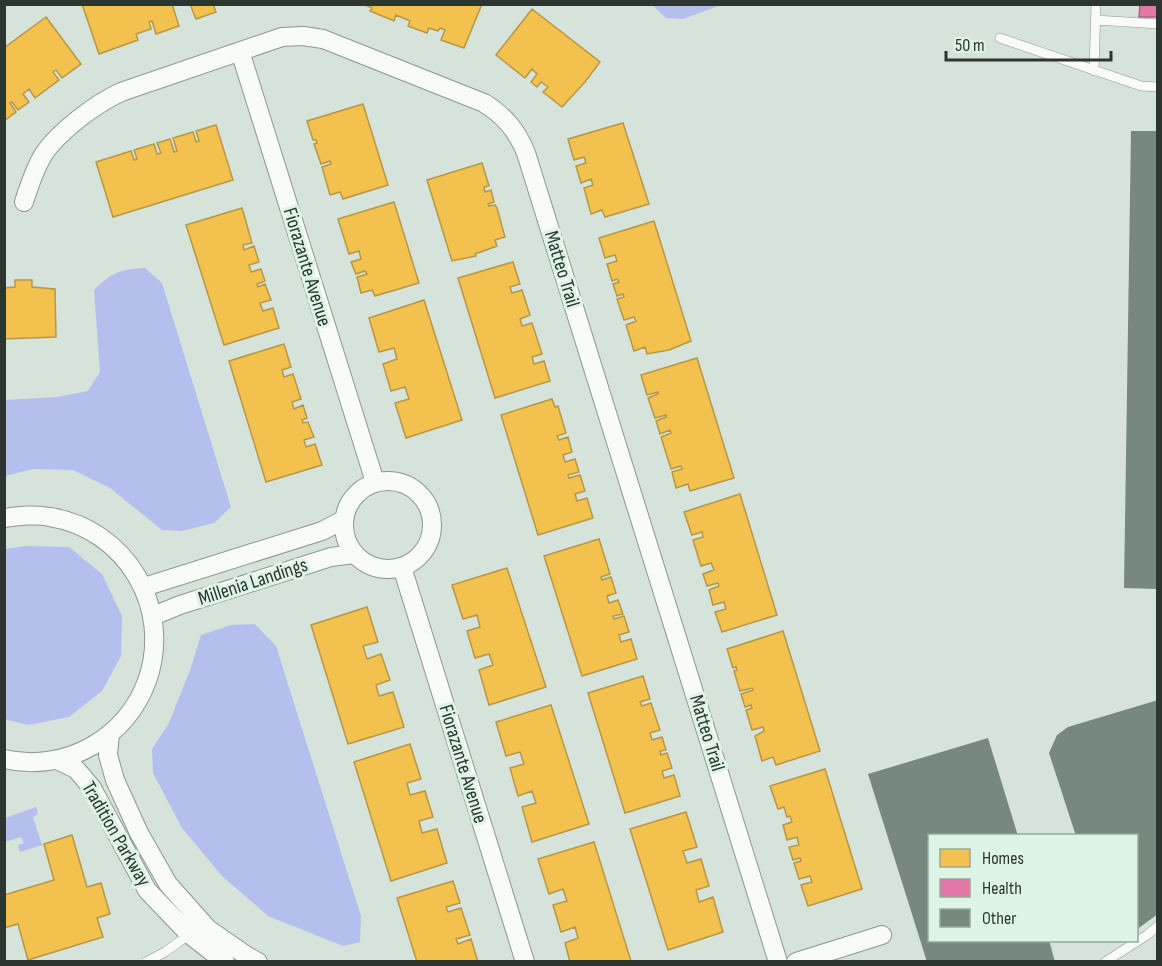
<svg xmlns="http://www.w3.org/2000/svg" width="1162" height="966" viewBox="0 0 1162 966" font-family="'Sofia Sans Condensed',sans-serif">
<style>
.water{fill:#b5bfee}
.homes{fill:#f2c14e;stroke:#b79745;stroke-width:1.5}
.health{fill:#e377a8;stroke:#ac6384;stroke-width:1.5}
.building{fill:#77887e}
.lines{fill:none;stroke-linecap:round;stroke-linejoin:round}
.lane-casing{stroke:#8d9790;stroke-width:10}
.street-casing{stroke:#8d9790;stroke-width:20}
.lane{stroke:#f9fbf9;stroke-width:9}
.street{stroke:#f9fbf9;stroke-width:18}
.labels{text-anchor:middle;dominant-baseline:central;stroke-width:6;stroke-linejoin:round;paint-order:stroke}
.street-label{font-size:20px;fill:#2c352f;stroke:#def5e5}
</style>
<rect width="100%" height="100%" fill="#d6e3da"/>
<path class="water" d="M 652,5 L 721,5 L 683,19 L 666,18 Z
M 145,268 L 162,283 L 231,507 L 214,523 L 182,531 L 162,530 L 110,488 L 73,470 L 33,469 L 5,476 L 5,400 L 57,397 L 88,391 L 100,372 L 94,290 C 111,273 121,269 145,268 Z
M 26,546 L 69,547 L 102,574 L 122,616 L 121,656 L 102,691 L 69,717 L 28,725 L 4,719 L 5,549 Z
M 255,624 L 276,646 L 361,916 L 360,942 L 343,946 L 268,916 L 222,876 L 182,828 L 153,773 L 152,749 L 169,723 L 190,670 L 201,635 L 231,625 Z
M 36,807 L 38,814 L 33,817 L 42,845 L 20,852 L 18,845 L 24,843 L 21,837 L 5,842 L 5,818 Z"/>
<path class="homes" d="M 82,4 L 172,4 L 179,26 L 156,34 L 152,21 L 149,22 L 151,29 L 136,34 L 138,40 L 99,54 Z
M 190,4 L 213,4 L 216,12 L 196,19 Z
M 363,4 L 482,4 L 464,48 L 441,40 L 445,30 L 440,28 L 438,31 L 429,28 L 427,33 L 408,26 L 410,21 L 396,15 L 394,21 L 370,11 L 372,8 Z
M 532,9 L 600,62 L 585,82 L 562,107 L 543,92 L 548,87 L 541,82 L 537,87 L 531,82 L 537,74 L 532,69 L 525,78 L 496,55 Z
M 46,17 L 81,64 L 62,78 L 56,70 L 53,72 L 59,80 L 35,98 L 29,89 L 23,94 L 29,102 L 18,110 L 12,102 L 10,103 L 16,112 L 4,121 L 4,48 Z
M 363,104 L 388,185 L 343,199 L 340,192 L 330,195 L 322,167 L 331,164 L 330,161 L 321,164 L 314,144 L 317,143 L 316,140 L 313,140 L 307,121 Z
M 623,123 L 649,204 L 605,217 L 602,210 L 591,214 L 584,188 L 593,185 L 591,179 L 581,183 L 576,166 L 586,163 L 584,157 L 574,160 L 568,139 Z
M 216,125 L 233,180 L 113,217 L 96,162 L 131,151 L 134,160 L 137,159 L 134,150 L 154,144 L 157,154 L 161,153 L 157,143 L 170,139 L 174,152 L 177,151 L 173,138 L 193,132 L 196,142 L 199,141 L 196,131 Z
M 482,163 L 489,186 L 484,187 L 485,192 L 491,190 L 494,202 L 488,204 L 489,206 L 495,205 L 497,208 L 505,237 L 495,240 L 497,246 L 475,254 L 476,256 L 452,261 L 427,180 Z
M 394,202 L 419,283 L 375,296 L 372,290 L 361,293 L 357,277 L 367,274 L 365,271 L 356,274 L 351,262 L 361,259 L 359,251 L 349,254 L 338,219 Z
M 242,208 L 252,243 L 243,245 L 244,250 L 254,246 L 259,262 L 249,265 L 251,272 L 261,269 L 265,281 L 257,284 L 258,287 L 265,284 L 271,300 L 260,303 L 263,311 L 273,308 L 279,328 L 224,345 L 186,225 Z
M 654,221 L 691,341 L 669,350 L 647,354 L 645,347 L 634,351 L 626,325 L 636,321 L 634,317 L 624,320 L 617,299 L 624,297 L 623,294 L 617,296 L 613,284 L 619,282 L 617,279 L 612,281 L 607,264 L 617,261 L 615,255 L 605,258 L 599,238 Z
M 513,262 L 520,284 L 510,287 L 512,293 L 522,290 L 530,315 L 520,319 L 522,326 L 532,323 L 542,354 L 532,357 L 534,364 L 544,361 L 550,381 L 495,398 L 458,278 Z
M 15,280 L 32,280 L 32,287 L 55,289 L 56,337 L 4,339 L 4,288 L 15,287 Z
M 424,300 L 462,420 L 406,438 L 395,403 L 409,399 L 405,387 L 391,391 L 383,364 L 397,359 L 394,348 L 379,352 L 369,318 Z
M 284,344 L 291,367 L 282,370 L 284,377 L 293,374 L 301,399 L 292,402 L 294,409 L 303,405 L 307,418 L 302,420 L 303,423 L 308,422 L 314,437 L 304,440 L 306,447 L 315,444 L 322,465 L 266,482 L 229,361 Z
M 697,358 L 734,478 L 690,491 L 688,484 L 676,488 L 672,472 L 682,469 L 681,466 L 671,469 L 661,437 L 671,433 L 670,430 L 660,434 L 656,421 L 666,417 L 666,415 L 655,418 L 648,398 L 658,394 L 658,392 L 647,395 L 641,375 Z
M 552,399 L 555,407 L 558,406 L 566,433 L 557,436 L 559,440 L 568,437 L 572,452 L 563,455 L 565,462 L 575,459 L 579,472 L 568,475 L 569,478 L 580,475 L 585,491 L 575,494 L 577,501 L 587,498 L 593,518 L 538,535 L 501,415 Z
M 740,494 L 777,615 L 722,632 L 715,612 L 726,609 L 724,602 L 713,605 L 709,590 L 719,586 L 718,583 L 707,586 L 703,574 L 714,570 L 711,563 L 701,566 L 693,540 L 703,537 L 702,532 L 692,535 L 684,512 Z
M 599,539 L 610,574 L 601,577 L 602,580 L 611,577 L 616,593 L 607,596 L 609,603 L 618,600 L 623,614 L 613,616 L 614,619 L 624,616 L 629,632 L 619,635 L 621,642 L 631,639 L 637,659 L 582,676 L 544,556 Z
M 507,568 L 546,687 L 489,705 L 479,670 L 493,665 L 489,654 L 475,658 L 467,631 L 480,627 L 477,615 L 463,619 L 452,585 Z
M 367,607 L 378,642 L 363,646 L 367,659 L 381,654 L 390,680 L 376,685 L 379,696 L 393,692 L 404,727 L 348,744 L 311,625 Z
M 783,631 L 820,751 L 776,765 L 773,757 L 762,761 L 755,736 L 764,731 L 763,727 L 752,730 L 746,710 L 752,708 L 751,705 L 745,707 L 741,694 L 753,690 L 752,688 L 740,691 L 734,671 L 737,670 L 736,667 L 733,668 L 727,649 Z
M 643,676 L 650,699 L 640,702 L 642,706 L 651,703 L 660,730 L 650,733 L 652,740 L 662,737 L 666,750 L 660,751 L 661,755 L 667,753 L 672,768 L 662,771 L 664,778 L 674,775 L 680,796 L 625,813 L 588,693 Z
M 551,705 L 589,824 L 532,842 L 522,807 L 536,803 L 532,791 L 518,796 L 510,768 L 524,764 L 520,752 L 506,756 L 496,722 Z
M 410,744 L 421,779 L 407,783 L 410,795 L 425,791 L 433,817 L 419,821 L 422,833 L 437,829 L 447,863 L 391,881 L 354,762 Z
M 825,769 L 862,889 L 808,906 L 801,885 L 812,882 L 810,876 L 799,879 L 794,863 L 801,861 L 800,858 L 793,860 L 789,847 L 799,845 L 797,837 L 787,840 L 783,825 L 792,822 L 790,816 L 787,817 L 784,807 L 778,809 L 770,786 Z
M 686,812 L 697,847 L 683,851 L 687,863 L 701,859 L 709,886 L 696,890 L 699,902 L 713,897 L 723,932 L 668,950 L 630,829 Z
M 72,835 L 87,887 L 101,883 L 110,914 L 97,918 L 103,937 L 28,960 L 18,924 L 4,928 L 4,895 L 54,880 L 44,844 Z
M 594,842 L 631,961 L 629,962 L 570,962 L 565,943 L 578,938 L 575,927 L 561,932 L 553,905 L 567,901 L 563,889 L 549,894 L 538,859 Z
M 453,881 L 460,903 L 446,907 L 448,912 L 461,908 L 470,935 L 456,939 L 458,944 L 471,939 L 478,962 L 417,962 L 397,898 Z"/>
<path class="health" d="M 1140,4 L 1158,4 L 1158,17 L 1139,17 Z"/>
<path class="building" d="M 1131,131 L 1158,131 L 1158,589 L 1124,588 Z
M 1158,700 L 1158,914 L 1136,930 L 1136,836 L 1076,836 L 1049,753 L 1057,735 L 1068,727 Z
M 988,738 L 1018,836 L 930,836 L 930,940 L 1049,940 L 1055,962 L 927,962 L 868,774 Z"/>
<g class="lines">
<defs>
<path id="lane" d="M 1096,20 L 1158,24
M 1000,38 L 1141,86 L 1158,87
M 1094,71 L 1096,4
M 146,962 L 165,952 L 190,934
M 1105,962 L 1147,935 L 1158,926"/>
<path id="street" d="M 240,51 L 375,482
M 24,202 C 38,158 44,146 81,117 C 94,107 106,99 121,92 L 282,37 L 303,36 L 323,39 L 484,103 C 505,116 517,131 526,153 L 778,962
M344 525a44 44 0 1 1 88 0a44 44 0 1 1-88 0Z
M 4,518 C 20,516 34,514 50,517 C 126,529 173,608 147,681 C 137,708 118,731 92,746 C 66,761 34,766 4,759
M 402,567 L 525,962
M 144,587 L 322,531 L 343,520
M 153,616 L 180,605 L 331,557 L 354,554
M 110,734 L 108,755 L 115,780 L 139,833 L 168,884 L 208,929 L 247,956 L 258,962
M 57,760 L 76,769 L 92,788 L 147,890 L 189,934 L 225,962
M 796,962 L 882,935"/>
</defs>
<use href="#lane" class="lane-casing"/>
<use href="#street" class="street-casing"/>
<use href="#lane" class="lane"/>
<use href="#street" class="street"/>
</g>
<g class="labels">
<g class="street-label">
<text transform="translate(307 267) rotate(73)">Fiorazante Avenue</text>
<text transform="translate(562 269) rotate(73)">Matteo Trail</text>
<text transform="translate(253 582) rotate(-18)">Millenia Landings</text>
<text transform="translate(707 733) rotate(73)">Matteo Trail</text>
<text transform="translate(463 764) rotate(73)">Fiorazante Avenue</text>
<text transform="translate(116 834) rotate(60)">Tradition Parkway</text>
</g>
</g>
<rect width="1162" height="966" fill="none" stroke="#2c352f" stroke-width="12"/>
<rect x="928" y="834" width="210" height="108" fill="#def5e5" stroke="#97a89c" stroke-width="1.5"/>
<rect x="940" y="849" width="30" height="18" fill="#f2c14e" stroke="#97a89c" stroke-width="1.5"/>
<text x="982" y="864" font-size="18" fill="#2c352f">Homes</text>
<rect x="940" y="879" width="30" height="18" fill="#e377a8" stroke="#97a89c" stroke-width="1.5"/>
<text x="982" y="894" font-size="18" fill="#2c352f">Health</text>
<rect x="940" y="909" width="30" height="18" fill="#77887e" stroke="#97a89c" stroke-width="1.5"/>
<text x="982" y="924" font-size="18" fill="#2c352f">Other</text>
<path d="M946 51v9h165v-9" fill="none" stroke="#2c352f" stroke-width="3"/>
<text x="955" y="51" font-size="18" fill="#2c352f" stroke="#def5e5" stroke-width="4.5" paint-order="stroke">50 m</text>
</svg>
